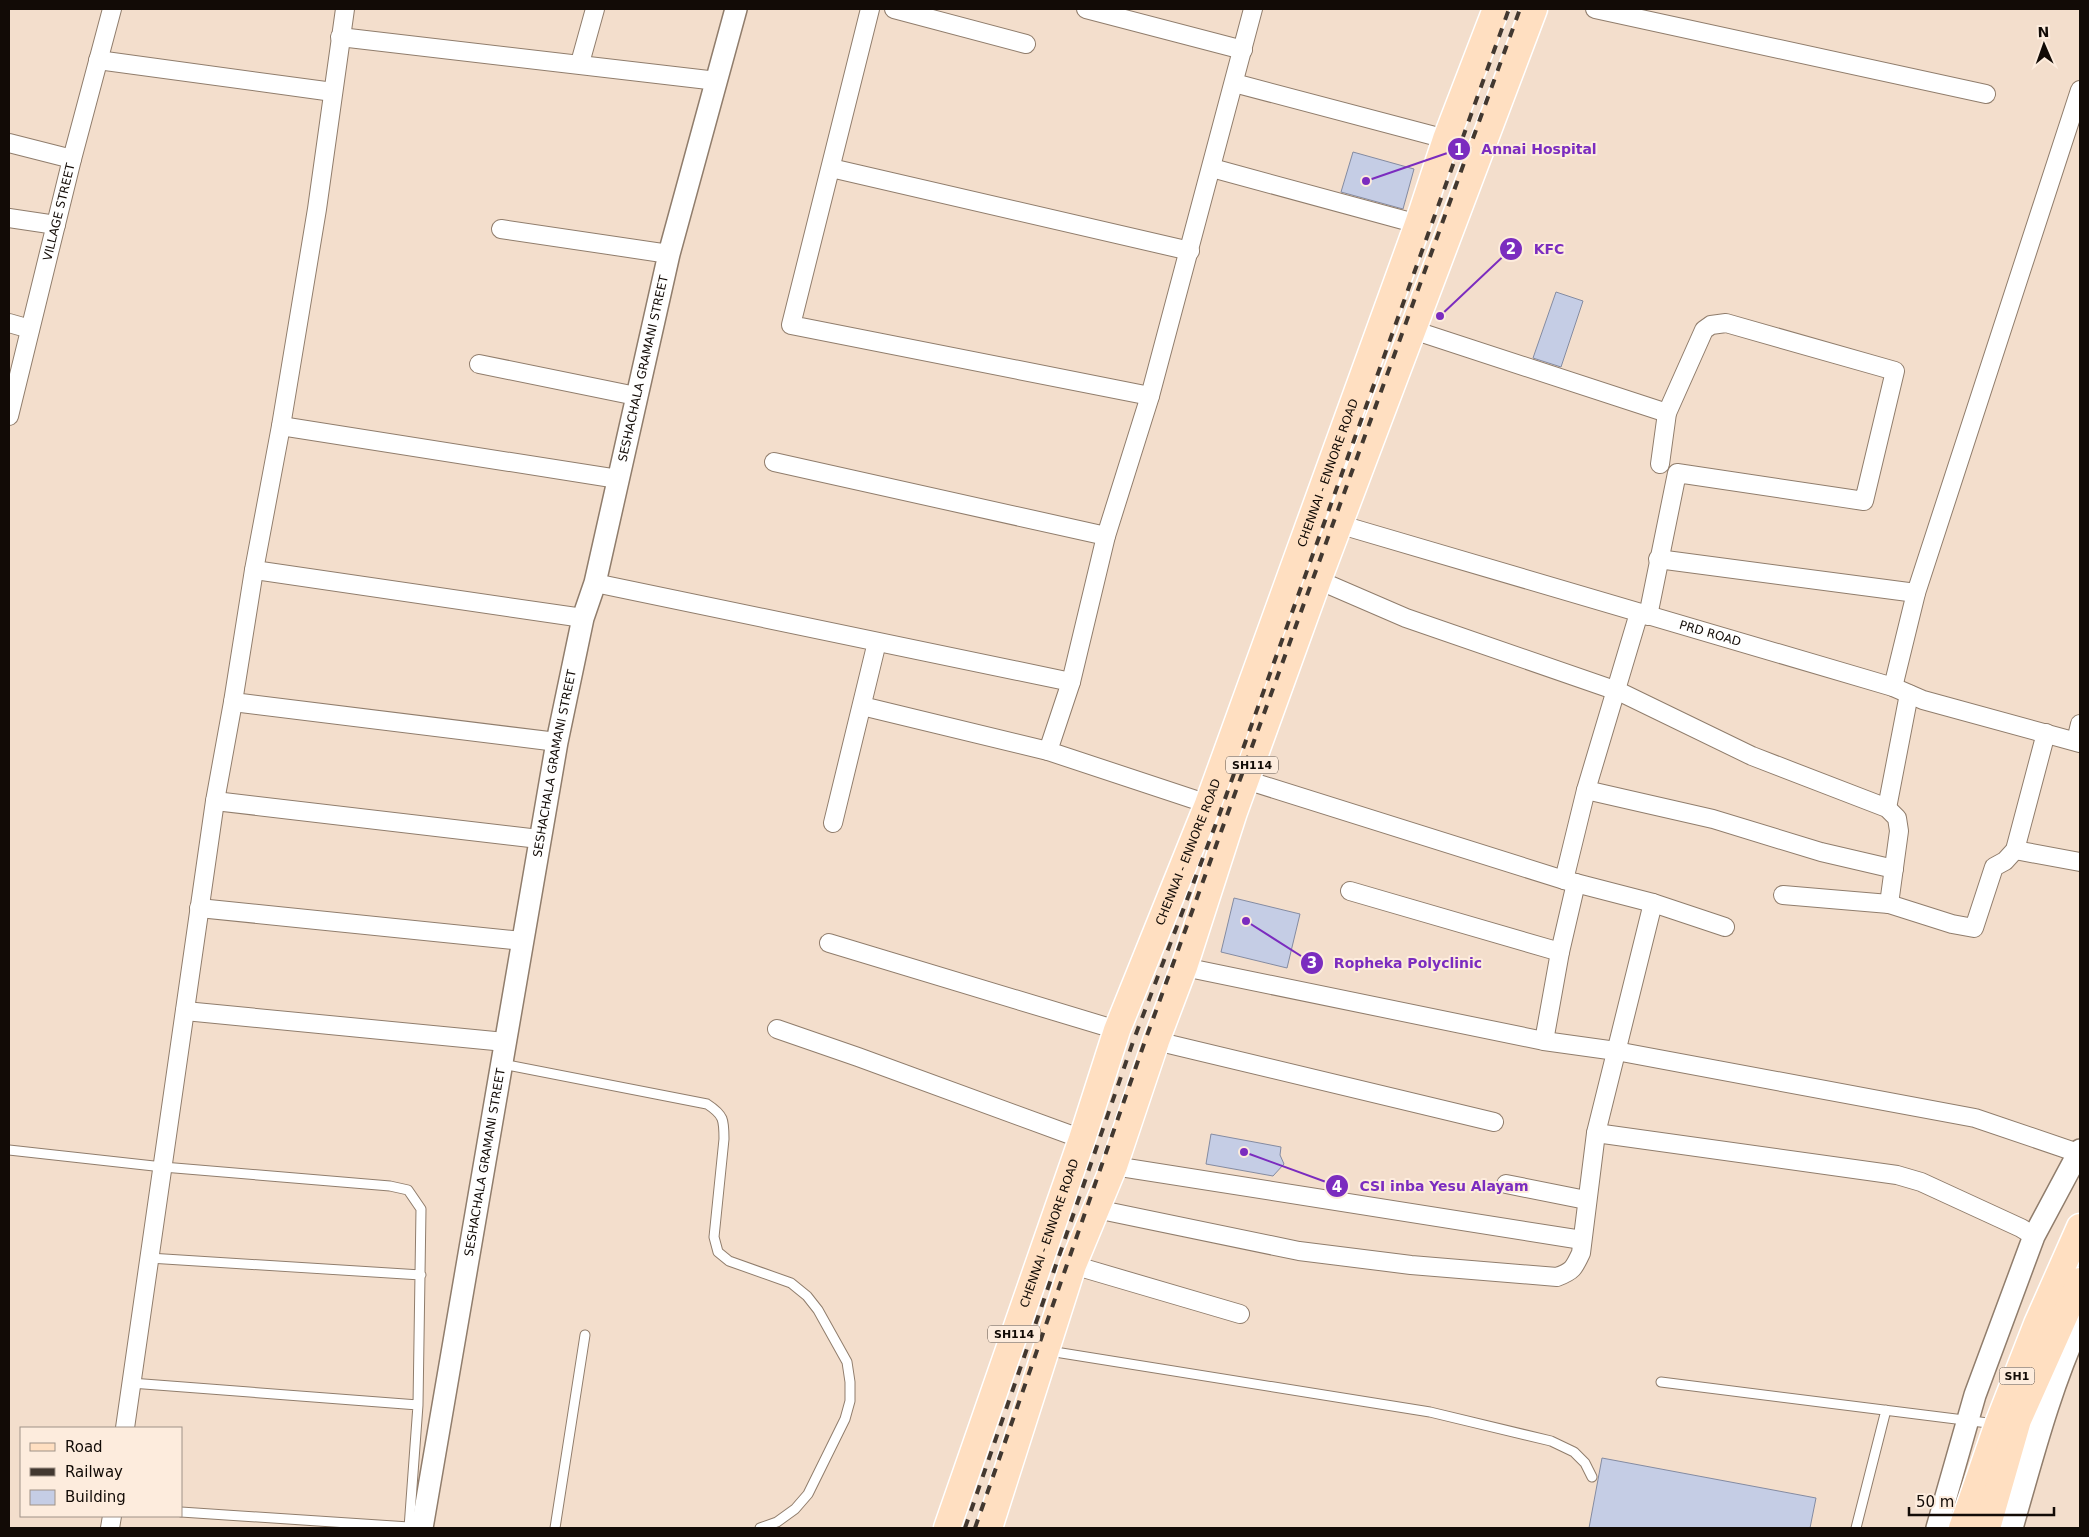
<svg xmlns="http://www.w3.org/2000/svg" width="2089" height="1537" viewBox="0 0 2089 1537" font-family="'DejaVu Sans',sans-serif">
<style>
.building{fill:#c5cde5;stroke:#848ba1}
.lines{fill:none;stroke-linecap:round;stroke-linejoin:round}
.service-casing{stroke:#907d6c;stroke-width:11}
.minor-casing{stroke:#907d6c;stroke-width:20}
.tertiary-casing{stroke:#907d6c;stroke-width:24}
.primary-casing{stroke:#fff;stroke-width:29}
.service{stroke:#fff;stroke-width:9}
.minor{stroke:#fff;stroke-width:18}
.tertiary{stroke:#fff;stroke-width:21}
.primary{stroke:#ffdfc1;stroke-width:26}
.rail{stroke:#423830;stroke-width:4;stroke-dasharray:9 9;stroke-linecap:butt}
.labels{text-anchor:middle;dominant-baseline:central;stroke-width:4;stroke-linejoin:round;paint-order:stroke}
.shield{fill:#fdecdd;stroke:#584e46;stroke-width:1}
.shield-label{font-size:11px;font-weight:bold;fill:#120b06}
.street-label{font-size:12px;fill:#120b06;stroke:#fdecdd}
.leader{fill:none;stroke:#7b2cbf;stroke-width:2}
.callout-dot{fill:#7b2cbf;stroke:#fdecdd;stroke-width:2}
.mark-label{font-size:15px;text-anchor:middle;font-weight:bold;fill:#fff}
.callout-label{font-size:14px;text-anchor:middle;font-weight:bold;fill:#7b2cbf;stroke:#fdecdd;stroke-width:4;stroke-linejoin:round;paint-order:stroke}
</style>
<rect width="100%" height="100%" fill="#f3decc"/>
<path class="building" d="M 1353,152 L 1414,169 L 1403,209 L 1341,192 Z
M 1556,292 L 1583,301 L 1561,367 L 1533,358 Z
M 1234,898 L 1300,914 L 1287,968 L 1221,952 Z
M 1211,1134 L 1281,1147 L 1280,1155 L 1284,1164 L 1273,1176 L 1206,1164 Z
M 1602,1458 L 1816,1498 L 1810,1528 L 1589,1528 Z"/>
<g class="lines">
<defs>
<path id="service" d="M 502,1064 L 707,1104 C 724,1115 724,1120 724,1139 L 714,1237 L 718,1252 L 729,1261 L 791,1283 L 807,1296 L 818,1310 L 847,1362 L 850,1382 L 850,1401 L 845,1419 L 808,1494 L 795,1509 L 777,1522 L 760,1528
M 9,1150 L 163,1167 L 390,1186 L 408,1190 L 421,1209 L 418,1405 L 409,1528
M 149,1258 L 421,1275
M 1049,1351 L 1430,1412 L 1551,1441 L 1574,1452 L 1585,1463 L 1592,1477
M 1661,1382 L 1996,1424
M 131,1383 L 418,1405
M 181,1512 L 409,1527
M 555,1528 L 585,1335
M 1856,1528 L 1886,1410"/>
<g id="minor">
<path d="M 870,9 L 791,325 L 1150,396"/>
<path d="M 894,9 L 1026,44"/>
<path d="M 1086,9 L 1243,50"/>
<path d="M 1595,9 L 1986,94"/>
<path d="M 340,37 L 717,81"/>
<path d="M 98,60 L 333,92"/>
<path d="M 580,63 L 595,9"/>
<path d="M 1234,83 L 1446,139"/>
<path d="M 9,143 L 72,159"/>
<path d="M 831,168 L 1190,251"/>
<path d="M 1212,168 L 1418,224"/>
<path d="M 9,218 L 56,225"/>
<path d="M 501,229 L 669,254"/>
<path d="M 9,323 L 30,329"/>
<path d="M 1413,330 L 1667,413"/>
<path d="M 479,364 L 636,396"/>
<path id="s1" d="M 9,416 L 72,159 L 112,9"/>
<path d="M 281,426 L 618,479"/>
<path d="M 774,462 L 1106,536"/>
<path id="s2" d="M 1338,524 L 1893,687 L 1923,700 L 2080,743"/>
<path d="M 1658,559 L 1916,593"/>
<path d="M 254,570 L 583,618"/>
<path d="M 1318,580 L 1406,618 L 1620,692 L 1752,756 L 1887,808 L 1897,818 L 1899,831 L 1889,904"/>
<path d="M 595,583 L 1071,682"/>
<path d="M 1648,616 L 1677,473 L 1864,501 L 1895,371 L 1726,323 L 1711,325 L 1704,330 L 1667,413 L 1660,464"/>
<path d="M 1893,687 L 1916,593 L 2080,90"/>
<path d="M 233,702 L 557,742"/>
<path d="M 862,706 L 1048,751"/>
<path d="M 2076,741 L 2080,724"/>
<path d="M 1246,780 L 1564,880 L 1653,903 L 1725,927"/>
<path d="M 1586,790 L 1713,819 L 1821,852 L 1894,869"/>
<path d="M 215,801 L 539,839"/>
<path d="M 1208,804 L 1048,751 L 1071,682 L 1106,536 L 1150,396 L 1253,9"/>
<path d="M 1887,808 L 1909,694"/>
<path d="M 833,823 L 877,642"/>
<path d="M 2015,850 L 2080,862"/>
<path d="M 1564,880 L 1586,790 L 1639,613"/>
<path d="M 1350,891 L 1560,952"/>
<path d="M 1783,895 L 1889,904 L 1952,924 L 1974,928 L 1994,867 L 2005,861 L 2015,850 L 2046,733"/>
<path d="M 199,908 L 522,941"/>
<path d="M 829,943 L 1117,1030"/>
<path d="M 1184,967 L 1544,1041 L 1616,1051 L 1975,1118 L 2078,1153"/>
<path d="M 185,1011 L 505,1042"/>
<path d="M 777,1029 L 858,1057 L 1082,1139"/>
<path d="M 1156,1041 L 1494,1122"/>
<path d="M 1544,1041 L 1560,952 L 1576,883"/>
<path d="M 1596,1133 L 1897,1175 L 1921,1182 L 2021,1228 L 2034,1236"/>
<path d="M 1114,1166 L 1582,1240"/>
<path d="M 1506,1184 L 1586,1200"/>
<path d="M 1096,1209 L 1299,1251 L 1411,1265 L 1557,1277 C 1573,1271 1574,1268 1581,1253 L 1596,1133 L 1653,903"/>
<path d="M 1073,1265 L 1240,1314"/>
<path d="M 125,1428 L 215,801 L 233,702 L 254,570 L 281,426 L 317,209 L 345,9"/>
<path d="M 110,1528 L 112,1516"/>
</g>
<g id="tertiary">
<path id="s3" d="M 422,1528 L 557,742 L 583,618 L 595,583 L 669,254 L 736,9"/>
<path d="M 1937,1528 L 1975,1395 L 2034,1236 L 2080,1150"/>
<path d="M 2012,1528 C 2032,1459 2050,1388 2080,1323"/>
</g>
<g id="primary">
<path id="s4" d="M 947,1528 L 1082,1139 L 1117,1030 L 1208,804 L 1418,224 L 1446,139 L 1496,9"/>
<path d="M 989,1528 L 1073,1265 L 1114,1166 L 1156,1041 L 1184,967 L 1234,812 L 1318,580 L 1534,9"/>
<path d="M 1962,1528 L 1998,1424 L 2037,1324 L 2080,1227"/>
<path d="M 1987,1528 L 2018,1420 L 2080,1281"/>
</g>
</defs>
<use href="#service" class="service-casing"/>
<use href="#minor" class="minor-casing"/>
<use href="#tertiary" class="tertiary-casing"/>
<use href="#primary" class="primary-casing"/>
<use href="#service" class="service"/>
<use href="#minor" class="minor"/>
<use href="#tertiary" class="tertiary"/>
<use href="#primary" class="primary"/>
<path class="rail" d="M 965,1528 L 1134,1039 L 1217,821 L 1509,9
M 975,1528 L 1145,1041 L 1520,9"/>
</g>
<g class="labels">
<g class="shield">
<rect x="1226" y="756.5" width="52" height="17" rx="4"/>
<rect x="988" y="1325.5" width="52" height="17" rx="4"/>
<rect x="1999.5" y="1367.5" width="35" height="17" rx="4"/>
</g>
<g class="shield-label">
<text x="1252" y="765">SH114</text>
<text x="1014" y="1334">SH114</text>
<text x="2017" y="1376">SH1</text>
</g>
<g class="street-label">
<text stroke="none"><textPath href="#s1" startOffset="210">VILLAGE STREET</textPath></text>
<text stroke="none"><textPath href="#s3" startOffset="1181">SESHACHALA GRAMANI STREET</textPath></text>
<text stroke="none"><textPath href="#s4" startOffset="1122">CHENNAI - ENNORE ROAD</textPath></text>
<text stroke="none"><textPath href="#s2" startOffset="388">PRD ROAD</textPath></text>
<text stroke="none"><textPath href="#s3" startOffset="776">SESHACHALA GRAMANI STREET</textPath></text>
<text stroke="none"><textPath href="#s4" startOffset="718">CHENNAI - ENNORE ROAD</textPath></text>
<text stroke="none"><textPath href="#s3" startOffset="371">SESHACHALA GRAMANI STREET</textPath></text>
<text stroke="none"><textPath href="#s4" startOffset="312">CHENNAI - ENNORE ROAD</textPath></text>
</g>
</g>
<path class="leader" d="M1366 181L1459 149M1440 316L1511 249M1246 921L1312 963M1244 1152L1337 1186"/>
<g class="callout-dot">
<circle cx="1366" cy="181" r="5"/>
<circle cx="1440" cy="316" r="5"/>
<circle cx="1246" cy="921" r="5"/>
<circle cx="1244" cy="1152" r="5"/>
<circle cx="1459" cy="149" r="12"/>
<circle cx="1511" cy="249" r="12"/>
<circle cx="1312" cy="963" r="12"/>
<circle cx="1337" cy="1186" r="12"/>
</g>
<g class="mark-label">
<text x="1459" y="155">1</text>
<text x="1511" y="254">2</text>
<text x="1312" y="968">3</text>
<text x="1337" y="1192">4</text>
</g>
<g class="callout-label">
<text x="1539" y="154">Annai Hospital</text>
<text x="1549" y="254">KFC</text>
<text x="1408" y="968">Ropheka Polyclinic</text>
<text x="1444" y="1191">CSI inba Yesu Alayam</text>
</g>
<rect width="2089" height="1537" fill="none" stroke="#120b06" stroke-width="20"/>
<rect x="20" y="1427" width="162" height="90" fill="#fdecdd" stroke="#9f9287"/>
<rect x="30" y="1443" width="25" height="8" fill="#ffdfc1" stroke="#9f9287"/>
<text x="65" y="1452" font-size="15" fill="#120b06">Road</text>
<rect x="30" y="1468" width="25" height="8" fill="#423830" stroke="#9f9287"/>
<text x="65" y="1477" font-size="15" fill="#120b06">Railway</text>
<rect x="30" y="1490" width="25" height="15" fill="#c5cde5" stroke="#9f9287"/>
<text x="65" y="1502" font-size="15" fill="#120b06">Building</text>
<g transform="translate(2044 45) rotate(358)" stroke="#fdecdd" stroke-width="4" paint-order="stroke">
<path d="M0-4L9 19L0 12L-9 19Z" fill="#120b06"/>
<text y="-8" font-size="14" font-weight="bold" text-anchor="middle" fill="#120b06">N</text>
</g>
<path d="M1909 1507v8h145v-8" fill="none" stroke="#120b06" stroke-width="2.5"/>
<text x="1916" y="1507" font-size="15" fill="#120b06" stroke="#fdecdd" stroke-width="4" paint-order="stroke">50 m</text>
</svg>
